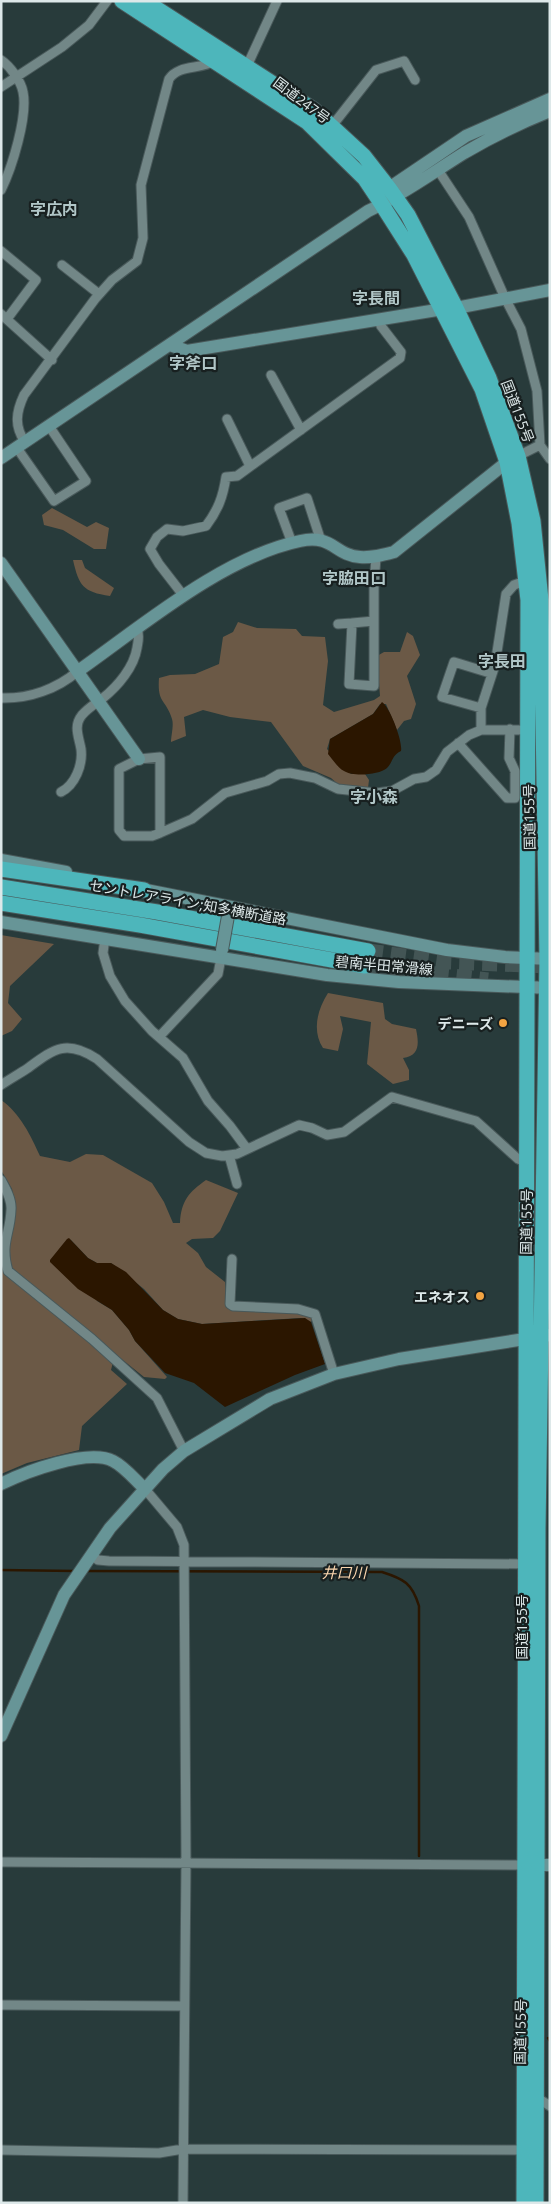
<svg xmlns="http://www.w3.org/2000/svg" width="551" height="2204" viewBox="0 0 551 2204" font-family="'Open Sans','Noto Sans JP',sans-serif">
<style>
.built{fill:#2d494a}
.green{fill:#6b5946}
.water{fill:#2b1600}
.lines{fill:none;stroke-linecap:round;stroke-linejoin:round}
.stream{stroke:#2b1600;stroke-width:2.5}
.highway-tunnel{stroke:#435555;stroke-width:15;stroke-dasharray:15 8;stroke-linecap:butt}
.street-casing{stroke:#49595a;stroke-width:11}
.secondary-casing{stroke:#49595a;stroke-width:14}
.highway-casing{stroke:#49595a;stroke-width:17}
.street{stroke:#728787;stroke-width:9}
.secondary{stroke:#679597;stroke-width:12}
.highway{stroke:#4db6bb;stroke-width:15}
.secondary-bridge-casing{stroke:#49595a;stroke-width:14;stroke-linecap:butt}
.secondary-bridge{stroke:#679597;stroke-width:12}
.poi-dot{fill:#f3a442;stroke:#182020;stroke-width:2}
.labels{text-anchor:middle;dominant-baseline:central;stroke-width:4.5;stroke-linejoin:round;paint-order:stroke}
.street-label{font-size:14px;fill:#dde8e9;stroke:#182020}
.poi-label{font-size:14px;font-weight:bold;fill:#dde8e9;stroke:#182020;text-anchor:end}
.water-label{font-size:15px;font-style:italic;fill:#fbd6ae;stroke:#182020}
.quarter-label{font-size:16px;font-weight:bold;fill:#b1c6c7;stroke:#182020}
</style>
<rect width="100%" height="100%" fill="#283b3b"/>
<path class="built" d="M 549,1472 L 550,1472 L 550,1844 L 547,1692 Z"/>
<path class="green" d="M 52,508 L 87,527 L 96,522 L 109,528 L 106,549 L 94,549 L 63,530 L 44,525 L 42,515 Z
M 73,560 L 82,560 L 85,568 L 114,588 L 110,596 C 83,592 79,586 73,560 Z
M 238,622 L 257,628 L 296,629 L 302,636 L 325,637 L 328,661 L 323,705 L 334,712 L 374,700 L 380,696 L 377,656 L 384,652 L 400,652 L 407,632 L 413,636 L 420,655 L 407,676 L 416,704 L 411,719 L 404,721 L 397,730 L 386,704 L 380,704 L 373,714 L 330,739 L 327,749 L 351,774 L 365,774 L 369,780 L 368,788 L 361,791 L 340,786 L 331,778 L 303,766 L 271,722 L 230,717 L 203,710 L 184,717 L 186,736 L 171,742 C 171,736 174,725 172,719 C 166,699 157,704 159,678 L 170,675 L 195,674 L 219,664 L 223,637 L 233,632 Z
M 1,935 L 54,944 L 10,986 L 8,1003 L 22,1019 L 12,1031 L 1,1036 Z
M 328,993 L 383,1003 L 385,1019 L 392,1024 L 416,1029 C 419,1043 420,1056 403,1058 L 409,1070 L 409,1080 L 393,1084 L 367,1064 L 371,1022 L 340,1016 L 343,1029 L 338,1051 L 323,1048 C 312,1031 317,1010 328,993 Z
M 1,1100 C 20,1113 31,1136 40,1156 L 70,1162 L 86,1154 L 103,1155 L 152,1183 L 164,1202 L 173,1223 L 180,1223 C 181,1201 189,1192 206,1180 L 238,1193 L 220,1231 L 213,1238 L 192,1239 L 186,1243 L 198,1253 L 206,1267 L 225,1282 L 227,1308 L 307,1314 L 313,1318 L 311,1322 L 301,1318 L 202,1324 L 178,1319 L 163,1310 L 144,1289 L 111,1263 L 97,1263 L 88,1258 L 70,1239 L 97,1301 L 112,1310 L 129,1330 L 135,1341 L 167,1377 L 165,1379 L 144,1377 L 12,1271 L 6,1256 L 15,1208 L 12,1189 L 1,1170 Z
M 1,1262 L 6,1273 L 113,1362 L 111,1370 L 127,1384 L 82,1426 L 79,1450 L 27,1463 L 1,1474 Z"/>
<path class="water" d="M 382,702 C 390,707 403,742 401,751 C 392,755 393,762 387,768 C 379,775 353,777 344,771 C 338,768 333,760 328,754 L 330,739 L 373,714 Z
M 69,1238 L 88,1258 L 97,1263 L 111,1263 L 126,1272 L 163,1310 L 178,1319 L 202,1324 L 305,1318 L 311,1322 L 325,1364 L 295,1375 L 225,1407 L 194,1383 L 165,1373 L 135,1341 L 129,1330 L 112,1310 L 78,1289 L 50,1262 L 50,1260 L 67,1239 Z"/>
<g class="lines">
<path class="stream" d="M 1,1570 L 75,1571
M 85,1571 L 382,1572 C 404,1579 412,1583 419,1606 L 419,1856
M 548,2038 L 550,2041"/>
<path class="highway-tunnel" d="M 368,951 L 449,962 L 550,966
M 365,966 L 488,980"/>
<defs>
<path id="street" d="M 1,60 C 10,66 21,81 23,92 C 28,116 12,168 1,190
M 247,66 L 277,1
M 1,87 L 62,47 L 89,25 L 107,1
M 332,126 L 376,70 L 404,61 L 415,80
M 438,170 L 469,217 L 505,298 L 521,329 L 537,391 L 540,445 L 550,459
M 1,251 L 36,280 L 7,319
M 62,265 L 99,294
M 1,314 L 52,360
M 271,375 L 301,430
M 227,419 L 250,466
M 25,442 C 14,426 16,412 24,395 L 95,299 L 112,280 L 137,261 L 143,238 L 141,185 L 169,79 C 179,64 200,70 214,61
M 17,448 L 54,501 L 86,481 L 49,426
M 518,456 L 540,445
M 292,543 L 279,508 L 307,498 L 320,538
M 183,595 L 159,564 L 150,549 L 157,537 L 167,529 L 183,531 L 206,526 C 218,510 223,497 226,477 L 237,476 L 400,358 L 401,352 L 381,326 L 379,320
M 374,621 L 352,623 L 349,684 L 374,686 L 374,586 L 376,557
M 338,624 L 352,623
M 1,698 C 29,699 57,689 78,671
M 481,708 L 442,697 L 454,662 L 490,673
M 481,730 L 481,708 L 495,665 L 506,594 L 514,585 L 528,580
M 458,743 L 507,798 L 515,798 L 515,771 L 509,758 L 510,729
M 61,792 C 75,785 83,765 81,749 C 79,737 73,726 82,715 C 88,708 95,704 103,698 C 118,686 134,667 137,648 C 138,641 140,636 137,629
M 160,833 L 160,757 L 139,759 L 119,769 L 119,830 L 124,836 L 152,836 L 160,833 L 192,819 L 225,793 L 267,781 L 279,774 L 290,773 L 315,778 L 338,789 L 376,793 L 392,791 L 414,779 L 426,777 L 436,770 L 447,752 L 469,735 L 481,730 L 519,730
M 105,938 L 103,953 L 110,976 L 125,1001 L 152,1031 L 183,1058 L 208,1101 L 230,1126 L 247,1149
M 159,1037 L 218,974 L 221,958
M 1,1085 C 10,1079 19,1074 28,1068 C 54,1049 66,1039 97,1059 L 189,1142 L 206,1153 L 222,1156 L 237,1154 L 299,1125 L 312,1128 L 327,1135 L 344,1132 L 392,1097 L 476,1121 L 518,1159 L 527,1163
M 229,1155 L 237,1184
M 1,1180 C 6,1189 12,1200 11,1210 C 10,1235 0,1243 8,1271 L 92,1339 L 157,1398 L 184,1451
M 232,1259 L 230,1304 L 233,1306 L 298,1309 L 315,1314 L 334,1374
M 145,1489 L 177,1527 L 184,1545 L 186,1862 L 183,2203
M 91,1555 L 98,1560 L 109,1561 L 526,1564
M 1,1862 L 528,1865
M 1,2005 L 183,2006
M 536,2097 L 550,2106
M 1,2150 L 159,2153 L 183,2149 L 525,2150"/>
<path id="secondary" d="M 384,194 L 389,188 L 466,136 L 550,99
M 456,308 L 550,290
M 170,345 L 187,351 L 443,309
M 1,458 L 368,211 C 402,195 432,173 464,153 C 491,137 520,123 550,111
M 1,563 L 139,759
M 78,671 C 142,626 223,557 300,541 C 333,534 334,555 360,557 C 372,558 383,555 394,552 L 507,462
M 1,860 L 66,872
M 136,888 L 447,950 L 505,957 L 550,959
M 1,922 L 327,975 L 399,982 L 550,988
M 1,1484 C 25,1472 88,1448 113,1461 C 125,1467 135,1480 145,1489
M 1,1736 L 64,1595 L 110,1528 L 163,1469 L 184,1451 L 270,1399 L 334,1374 L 399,1359 L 550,1335
M 538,1865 L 550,1865"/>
<path id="highway" d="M 122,1 L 307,122 L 365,179 L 379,200 L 414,255 L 482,389 L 507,462 L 519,523 L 528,600 L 524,2203
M 145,1 L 314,110 L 364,156 L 389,188 L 408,215 L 456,308 L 489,378 L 518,456 L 533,521 L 541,600 L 547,959 L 538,1529 L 536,2203
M 1,869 L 144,890
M 1,887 L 157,912 L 368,951
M 1,903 L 140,925 L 365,966"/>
</defs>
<use href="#street" class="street-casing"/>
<use href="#secondary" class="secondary-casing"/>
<use href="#highway" class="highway-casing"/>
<use href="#street" class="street"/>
<use href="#secondary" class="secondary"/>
<use href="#highway" class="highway"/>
<defs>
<path id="secondary-bridge" d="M 222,950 L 228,916"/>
</defs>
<use href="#secondary-bridge" class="secondary-bridge-casing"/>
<use href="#secondary-bridge" class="secondary-bridge"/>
</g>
<g class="poi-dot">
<circle cx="503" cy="1023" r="5"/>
<circle cx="480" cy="1296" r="5"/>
</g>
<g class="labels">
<g class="street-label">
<text transform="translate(302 100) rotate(37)">国道247号</text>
<text transform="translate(518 411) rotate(69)">国道155号</text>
<text transform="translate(529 817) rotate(-91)">国道155号</text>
<text transform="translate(188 902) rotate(10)">セントレアライン;知多横断道路</text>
<text transform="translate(384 965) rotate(5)">碧南半田常滑線</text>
<text transform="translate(526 1222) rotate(-89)">国道155号</text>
<text transform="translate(521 1627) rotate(-90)">国道155号</text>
<text transform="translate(520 2032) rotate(-89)">国道155号</text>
</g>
<g class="poi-label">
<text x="493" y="1023">デニーズ</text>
<text x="470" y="1296">エネオス</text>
</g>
<g class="water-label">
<text x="344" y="1572">井口川</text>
</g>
<g class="quarter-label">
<text x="54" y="209">字広内</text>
<text x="376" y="298">字長間</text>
<text x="193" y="363">字斧口</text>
<text x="354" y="578">字脇田口</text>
<text x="502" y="661">字長田</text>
<text x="374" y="797">字小森</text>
</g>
</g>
<rect width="551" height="2204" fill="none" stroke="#dde8e9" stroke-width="5"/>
</svg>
